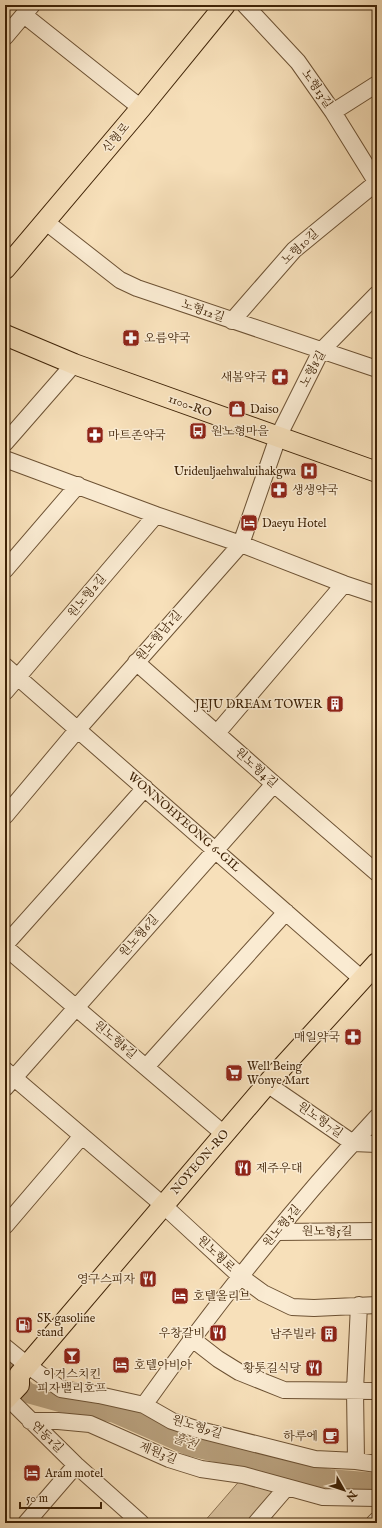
<svg xmlns="http://www.w3.org/2000/svg" width="382" height="1528" viewBox="0 0 382 1528" font-family="'IM FELL English','Noto Serif KR',serif">
<style>
.green{fill:#d8c09c;stroke:#8c7252}
.lines{fill:none;stroke-linecap:round;stroke-linejoin:round}
.river{stroke:#b8a07d;stroke-width:20}
.minor-casing{stroke:#6d5234;stroke-width:18}
.major-casing{stroke:#3f2307;stroke-width:22}
.minor{stroke:#faebd2;stroke-width:16}
.major{stroke:#f7e0ba;stroke-width:20}
.labels{text-anchor:middle;dominant-baseline:central;stroke-width:3;stroke-linejoin:round;paint-order:stroke}
.street-label{font-size:12px;fill:#3f2307;stroke:#faebd2}
.poi-label{font-size:12px;fill:#3f2307;stroke:#faebd2;text-anchor:start}
.water-label{font-size:13px;font-style:italic;fill:#63482a;stroke:#faebd2}
</style>
<rect width="100%" height="100%" fill="#f7e0ba"/>
<filter id="stains"><feTurbulence type="fractalNoise" baseFrequency=".005" numOctaves="4"/><feColorMatrix values="0 0 0 0 .2 0 0 0 0 .09 0 0 0 0 .02 0 0 0 .5 -.17"/></filter>
<radialGradient id="worn" r=".72"><stop offset=".6" stop-color="#630" stop-opacity="0"/><stop offset="1" stop-color="#630" stop-opacity=".3"/></radialGradient>
<path class="green" d="M 242,1478 L 283,1488 L 253,1523 L 203,1523 Z"/>
<g class="lines">
<path class="river" d="M 5,1370 L 28,1393 L 64,1403 L 115,1413 L 190,1446 L 329,1479 L 377,1483"/>
<defs>
<path id="minor" d="M 245,5 L 298,62 L 333,112 L 377,183
M 24,15 L 141,108
M 5,37 L 32,5
M 333,112 L 377,84
M 46,222 L 120,280 L 137,288 L 377,369
M 232,321 L 294,250 L 377,182
M 5,443 L 74,364
M 5,459 L 156,515 L 241,544 L 344,584 L 377,595
M 5,570 L 78,485
M 136,662 L 274,784 L 377,873
M 5,666 L 362,979
M 5,692 L 156,515
M 217,733 L 344,584
M 5,816 L 78,729 L 241,544 L 278,437 L 321,351 L 377,294
M 5,945 L 145,788
M 5,947 L 224,1134
M 146,1067 L 286,912
M 5,1070 L 163,1205 L 240,1276 L 263,1293 L 292,1307 L 314,1308 L 377,1305
M 267,1084 L 353,1143 L 377,1144
M 5,1088 L 274,784
M 5,1226 L 81,1137
M 277,1232 L 377,1231
M 191,1338 L 218,1359 L 239,1372 L 284,1390 L 377,1391
M 5,1347 L 27,1365 L 61,1389 L 99,1395 L 144,1405 L 172,1421 L 196,1429 L 315,1459 L 356,1461 L 377,1464
M 7,1397 L 76,1465 L 141,1523
M 144,1405 C 216,1304 293,1207 377,1117
M 30,1421 L 58,1421 L 90,1424 L 169,1459 L 201,1469 L 243,1475 L 323,1497 L 377,1498
M 356,1461 L 355,1390 L 359,1305
M 26,1523 L 76,1465
M 256,1523 L 287,1487
M 374,1523 L 377,1520"/>
<path id="major" d="M 5,269 L 141,108 L 225,5
M 5,335 L 74,364 L 377,472
M 5,1400 L 19,1385 L 19,1375 L 267,1084 L 377,963"/>
</defs>
<use href="#minor" class="minor-casing"/>
<use href="#major" class="major-casing"/>
<use href="#minor" class="minor"/>
<use href="#major" class="major"/>
</g>
<defs>
<symbol id="pharmacy-square" viewBox="-11 -11 22 22"><rect x="-9" y="-9" width="18" height="18" rx="4" fill="#8f2418" stroke="#faebd2"/><path d="M-2-6h4v4h4v4h-4v4h-4v-4h-4v-4h4Z" fill="#fff"/></symbol>
<symbol id="shop-square" viewBox="-11 -11 22 22"><rect x="-9" y="-9" width="18" height="18" rx="4" fill="#8f2418" stroke="#faebd2"/><path d="M-5-2.5h2.3a2.7 3.5 0 0 1 5.4 0H5L5.5 6h-11ZM-1.5-2.5h3a1.5 2.3 0 0 0-3 0Z" fill="#fff"/></symbol>
<symbol id="bus-square" viewBox="-11 -11 22 22"><rect x="-9" y="-9" width="18" height="18" rx="4" fill="#8f2418" stroke="#faebd2"/><path d="M-5-6H5V4H4V6H2V4H-2V6H-4V4H-5ZM-3.5-4V0h7V-4ZM-3.5 1.2v1.5H-2V1.2ZM2 1.2v1.5H3.5V1.2Z" fill="#fff"/></symbol>
<symbol id="hospital-square" viewBox="-11 -11 22 22"><rect x="-9" y="-9" width="18" height="18" rx="4" fill="#8f2418" stroke="#faebd2"/><path d="M-5-5h3v3.5h4V-5h3V5h-3V1.5h-4V5h-3Z" fill="#fff"/></symbol>
<symbol id="hotel-square" viewBox="-11 -11 22 22"><rect x="-9" y="-9" width="18" height="18" rx="4" fill="#8f2418" stroke="#faebd2"/><path d="M-6-4.5h1.5V1H6V5H4.5V3h-9V5H-6ZM-4 0a1.8 1.8 0 1 1 3.6 0ZM.5 0V-2.5h3Q6-2.5 6 0Z" fill="#fff"/></symbol>
<symbol id="building-square" viewBox="-11 -11 22 22"><rect x="-9" y="-9" width="18" height="18" rx="4" fill="#8f2418" stroke="#faebd2"/><path d="M-4-6H4V6H1V3H-1V6H-4ZM-2.5-4.3h1.7v1.8h-1.7ZM.8-4.3h1.7v1.8H.8ZM-2.5-1h1.7V.8h-1.7ZM.8-1h1.7V.8H.8Z" fill="#fff"/></symbol>
<symbol id="supermarket-square" viewBox="-11 -11 22 22"><rect x="-9" y="-9" width="18" height="18" rx="4" fill="#8f2418" stroke="#faebd2"/><path d="M-6-5.5h2.5l.6 2H6L4.5 2H-2.5L-4.4-4H-6ZM-1.5 3.2a1.3 1.3 0 1 0 .1 0ZM3 3.2a1.3 1.3 0 1 0 .1 0Z" fill="#fff"/></symbol>
<symbol id="restaurant-square" viewBox="-11 -11 22 22"><rect x="-9" y="-9" width="18" height="18" rx="4" fill="#8f2418" stroke="#faebd2"/><path d="M-5-6h1v4h1v-4h1v4h1v-4h1v5L-1.5 .5V6h-2V.5L-5-1ZM5-6V6H3V1.5H1.5Q1.5-4 5-6Z" fill="#fff"/></symbol>
<symbol id="fuel-square" viewBox="-11 -11 22 22"><rect x="-9" y="-9" width="18" height="18" rx="4" fill="#8f2418" stroke="#faebd2"/><path d="M-5.5-6h7V0h2V4h1.3V-2.5L3-4.5l.8-.8L6-3V5H2.5V1h-1V6h-7ZM-4.2-4.7v3.2H.2V-4.7Z" fill="#fff"/></symbol>
<symbol id="bar-square" viewBox="-11 -11 22 22"><rect x="-9" y="-9" width="18" height="18" rx="4" fill="#8f2418" stroke="#faebd2"/><path d="M-6-5H6L.8 .8V4.5H3.5V6h-7V4.5H-.8V.8Z" fill="#fff"/></symbol>
<symbol id="cafe-square" viewBox="-11 -11 22 22"><rect x="-9" y="-9" width="18" height="18" rx="4" fill="#8f2418" stroke="#faebd2"/><path d="M-5.5-4.5H6V0H3Q3 3.5 0 3.5H-2.5Q-5.5 3.5-5.5 0ZM3-3.2v2h1.7v-2ZM-6 4.5H4V6H-6Z" fill="#fff"/></symbol>
</defs>
<g fill-rule="evenodd">
<use href="#pharmacy-square" x="121" y="328" width="20" height="20"/>
<use href="#pharmacy-square" x="270" y="367" width="20" height="20"/>
<use href="#shop-square" x="227" y="399" width="20" height="20"/>
<use href="#bus-square" x="188" y="421" width="20" height="20"/>
<use href="#pharmacy-square" x="85" y="425" width="20" height="20"/>
<use href="#hospital-square" x="299" y="461" width="20" height="20"/>
<use href="#pharmacy-square" x="269" y="480" width="20" height="20"/>
<use href="#hotel-square" x="239" y="513" width="20" height="20"/>
<use href="#building-square" x="325" y="694" width="20" height="20"/>
<use href="#pharmacy-square" x="343" y="1027" width="20" height="20"/>
<use href="#supermarket-square" x="224" y="1063" width="20" height="20"/>
<use href="#restaurant-square" x="233" y="1158" width="20" height="20"/>
<use href="#restaurant-square" x="138" y="1269" width="20" height="20"/>
<use href="#hotel-square" x="170" y="1286" width="20" height="20"/>
<use href="#fuel-square" x="14" y="1315" width="20" height="20"/>
<use href="#restaurant-square" x="208" y="1323" width="20" height="20"/>
<use href="#building-square" x="319" y="1324" width="20" height="20"/>
<use href="#bar-square" x="62" y="1346" width="20" height="20"/>
<use href="#hotel-square" x="111" y="1355" width="20" height="20"/>
<use href="#restaurant-square" x="304" y="1358" width="20" height="20"/>
<use href="#cafe-square" x="321" y="1426" width="20" height="20"/>
<use href="#hotel-square" x="22" y="1463" width="20" height="20"/>
</g>
<g class="labels">
<g class="street-label">
<text transform="translate(317 89) rotate(55)">노형13길</text>
<text transform="translate(116 138) rotate(-50)">신형로</text>
<text transform="translate(300 247) rotate(-43)">노형10길</text>
<text transform="translate(203 311) rotate(19)">노형12길</text>
<text transform="translate(313 369) rotate(-61)">노형8길</text>
<text transform="translate(190 406) rotate(20)">1100-RO</text>
<text transform="translate(87 596) rotate(-50)">원노형2길</text>
<text transform="translate(159 636) rotate(-49)">원노형남1길</text>
<text transform="translate(256 768) rotate(42)">원노형4길</text>
<text transform="translate(184 822) rotate(41)">WONNOHYEONG 6-GIL</text>
<text transform="translate(139 936) rotate(-48)">원노형6길</text>
<text transform="translate(115 1040) rotate(40)">원노형8길</text>
<text transform="translate(320 1120) rotate(35)">원노형7길</text>
<text transform="translate(200 1162) rotate(-49)">NOYEON-RO</text>
<text transform="translate(282 1226) rotate(-50)">원노형3길</text>
<text x="327" y="1231">원노형5길</text>
<text transform="translate(216 1254) rotate(43)">원노형로</text>
<text transform="translate(197 1427) rotate(17)">원노형9길</text>
<text transform="translate(47 1437) rotate(44)">연동1길</text>
<text transform="translate(158 1453) rotate(22)">제원3길</text>
</g>
<g class="poi-label">
<text x="144" y="338">오름약국</text>
<text x="267" y="377" text-anchor="end">새봄약국</text>
<text x="250" y="409">Daiso</text>
<text x="211" y="431">원노형마을</text>
<text x="108" y="435">마트존약국</text>
<text x="296" y="471" text-anchor="end">Urideuljaehwaluihakgwa</text>
<text x="292" y="490">생생약국</text>
<text x="262" y="523">Daeyu Hotel</text>
<text x="322" y="704" text-anchor="end">JEJU DREAM TOWER</text>
<text x="340" y="1037" text-anchor="end">매일약국</text>
<text x="247" y="1066">Well Being<tspan x="247" dy="14">Wonye Mart</tspan></text>
<text x="256" y="1168">제주우대</text>
<text x="135" y="1279" text-anchor="end">영구스피자</text>
<text x="193" y="1296">호텔올리브</text>
<text x="37" y="1318">SK gasoline<tspan x="37" dy="14">stand</tspan></text>
<text x="205" y="1333" text-anchor="end">우창갈비</text>
<text x="316" y="1334" text-anchor="end">남주빌라</text>
<text x="134" y="1365">호텔아비아</text>
<text x="301" y="1368" text-anchor="end">황톳길식당</text>
<text x="72" y="1374" text-anchor="middle">이거스치킨<tspan x="72" dy="14">피자밸리호프</tspan></text>
<text x="318" y="1436" text-anchor="end">하루에</text>
<text x="45" y="1473">Aram motel</text>
</g>
<g class="water-label">
<text transform="translate(185 1442) rotate(20)">흘천</text>
</g>
</g>
<rect width="382" height="1528" fill="none" stroke="#f7e0ba" stroke-width="20"/>
<rect x="6" y="6" width="370" height="1516" fill="none" stroke="#3f2307" stroke-width="2"/>
<rect x="10" y="10" width="362" height="1508" fill="none" stroke="#3f2307"/>
<g transform="translate(344 1490) rotate(129)" stroke="#faebd2" stroke-width="3" paint-order="stroke">
<path d="M0-3L7 15L0 10L-7 15Z" fill="#3f2307"/>
<text y="-6" font-size="11" font-weight="bold" text-anchor="middle" fill="#3f2307">N</text>
</g>
<path d="M20 1502v6h81v-6" fill="none" stroke="#3f2307" stroke-width="2"/>
<text x="26" y="1502" font-size="12" fill="#3f2307" stroke="#faebd2" stroke-width="3" paint-order="stroke">50 m</text>
<rect width="100%" height="100%" filter="url(#stains)"/>
<rect width="100%" height="100%" fill="url(#worn)"/>
</svg>
